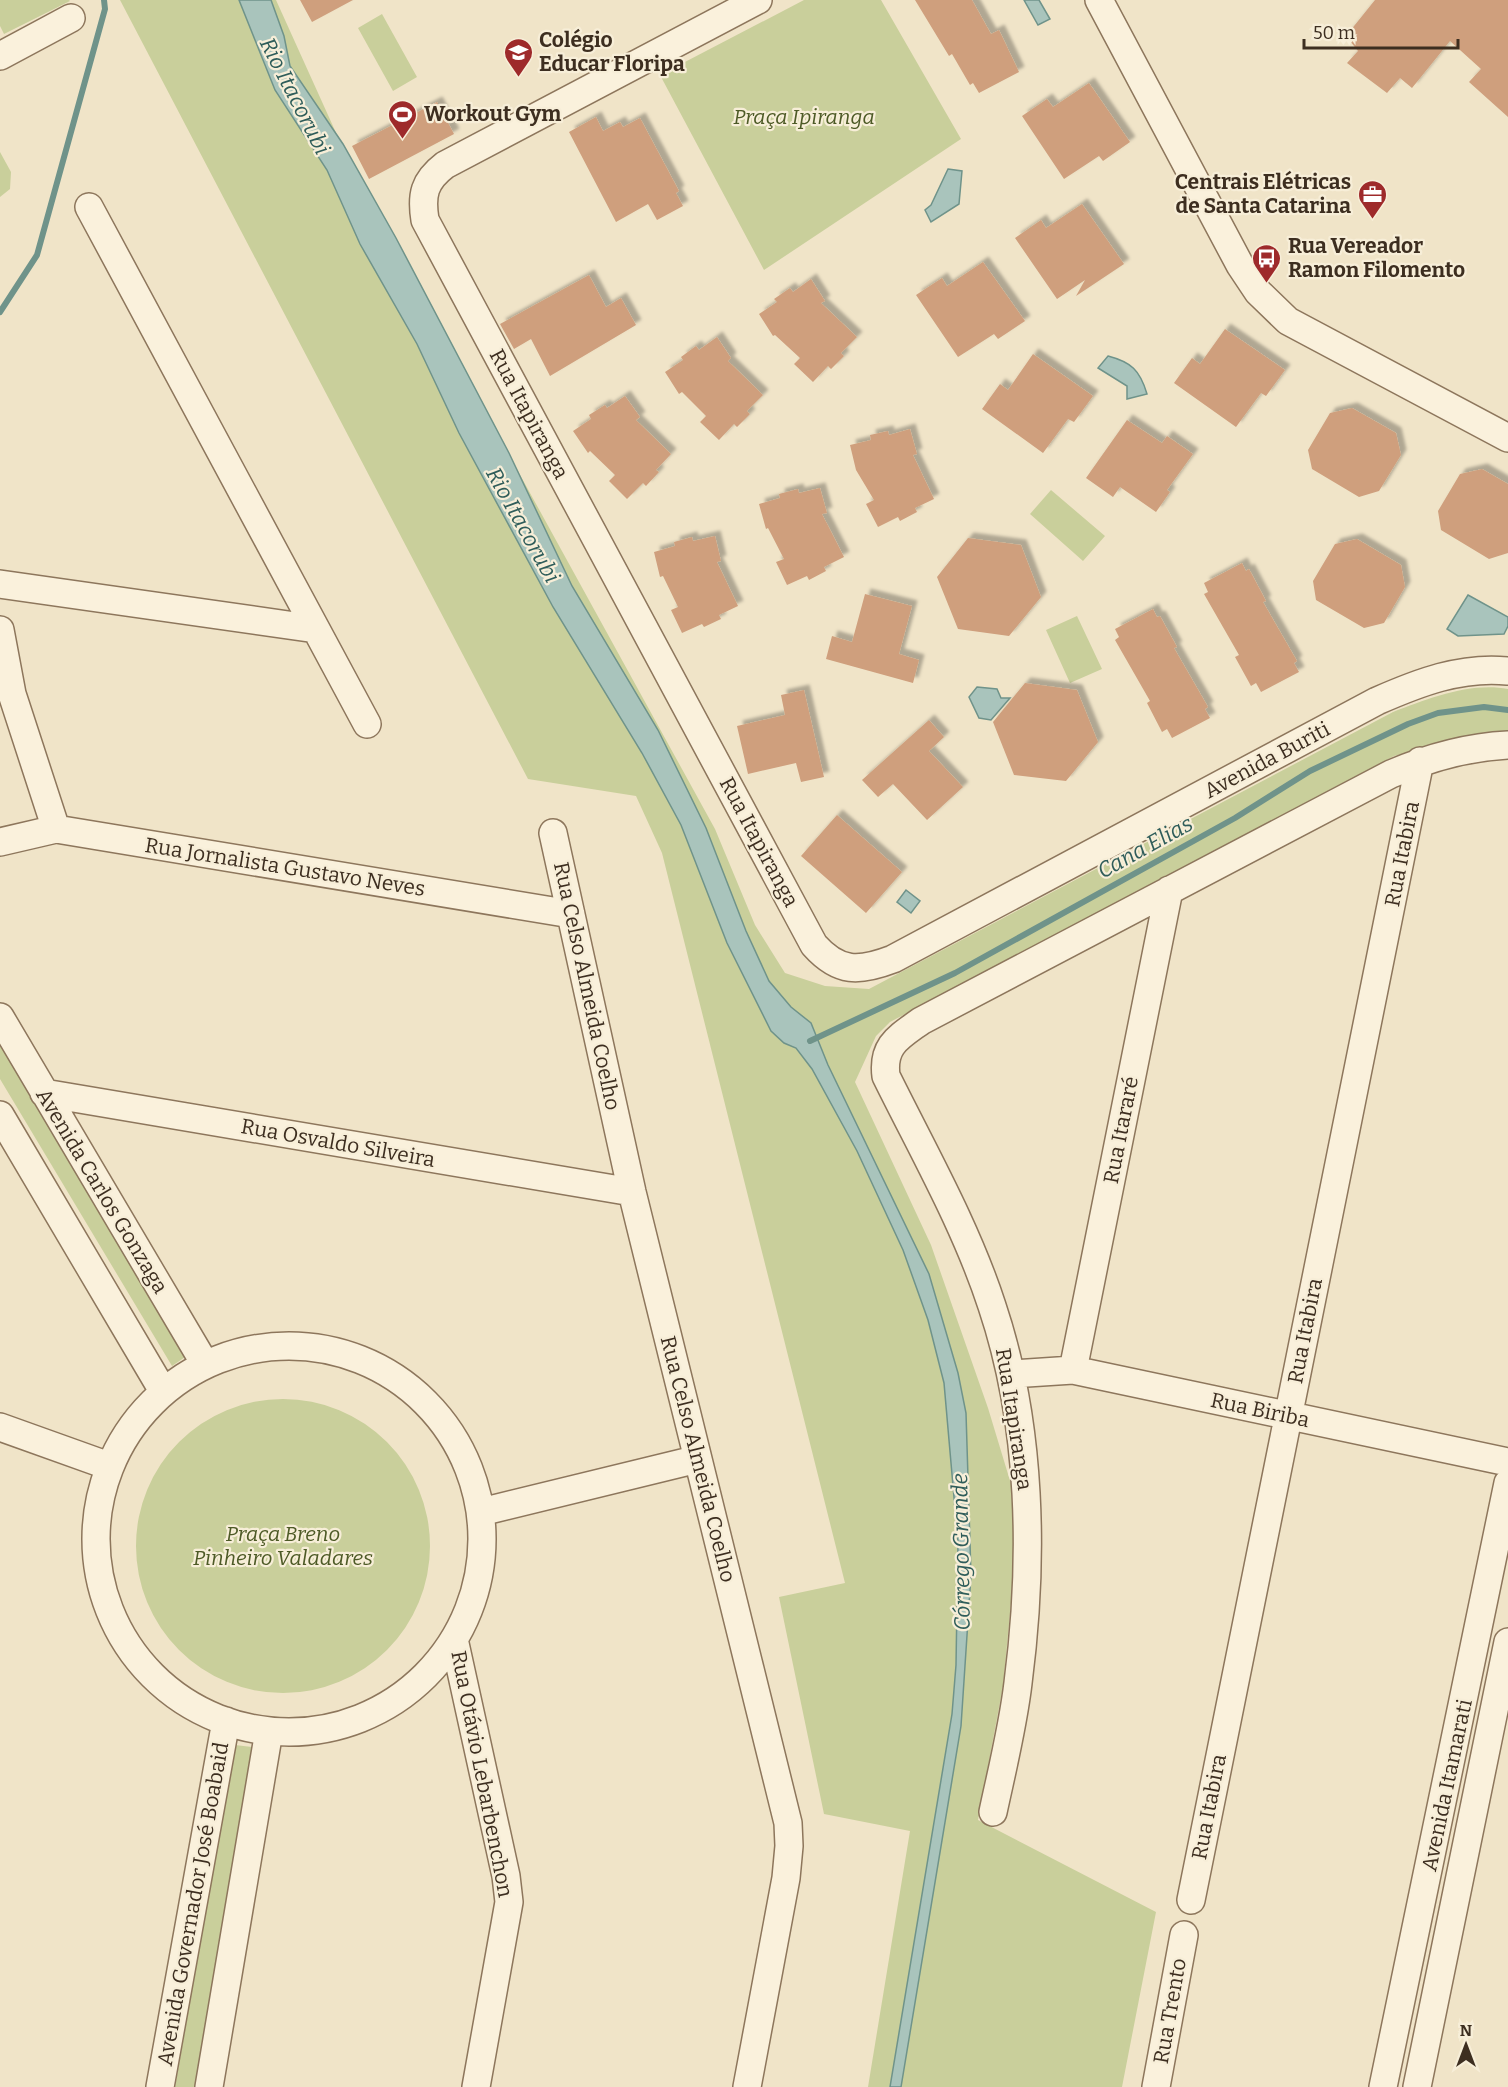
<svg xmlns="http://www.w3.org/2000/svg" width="1508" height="2087" viewBox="0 0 1508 2087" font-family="Bitter,serif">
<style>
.green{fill:#c9cf9b}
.water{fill:#a9c4bc;stroke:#6f938a;stroke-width:1.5}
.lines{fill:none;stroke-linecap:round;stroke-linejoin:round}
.stream{stroke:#6f938a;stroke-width:6}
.building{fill:#cf9f7d;filter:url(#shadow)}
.minor-casing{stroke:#8d765c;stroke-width:30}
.minor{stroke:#faf1dc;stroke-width:27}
.labels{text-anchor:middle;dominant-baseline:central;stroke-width:4.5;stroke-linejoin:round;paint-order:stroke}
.poi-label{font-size:21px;font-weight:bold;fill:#3d2e20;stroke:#f7eed8;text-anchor:start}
.park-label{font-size:21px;font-style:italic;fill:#4d5a26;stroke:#f7eed8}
.street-label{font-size:21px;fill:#3d2e20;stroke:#f7eed8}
.water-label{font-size:22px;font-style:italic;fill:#2f5d5a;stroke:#f7eed8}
</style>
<defs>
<filter id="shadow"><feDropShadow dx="5.5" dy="-5.5" stdDeviation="1.5" flood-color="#0004"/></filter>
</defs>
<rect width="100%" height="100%" fill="#f0e4c8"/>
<path class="green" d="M 0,0 L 69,0 L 70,1 L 4,34 L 0,26 Z
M 120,0 L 276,0 L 356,177 L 715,829 L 755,925 L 785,973 L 825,986 L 869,989 L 1393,712 C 1428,699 1469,682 1508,689 L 1508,735 L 1447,742 L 1394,756 L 890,1022 L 876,1036 L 855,1082 L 931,1245 L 988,1408 L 1011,1484 L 1015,1562 L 1003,1686 L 978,1820 L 1156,1912 L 1122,2087 L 868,2087 L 910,1831 L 824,1814 L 779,1597 L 845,1583 L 662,853 L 636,796 L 528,779 Z
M 804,0 L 881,0 L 961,139 L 764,270 L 660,75 Z
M 382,14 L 417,77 L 393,91 L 358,28 Z
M 0,152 L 11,172 L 10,189 L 0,197 Z
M 1051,490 L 1105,536 L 1083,561 L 1030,514 Z
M 1077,616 L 1102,669 L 1070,683 L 1046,630 Z
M 0,1044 L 188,1355 L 172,1366 L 0,1079 Z
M136 1546a147 147 0 1 1 294 0a147 147 0 1 1-294 0Z
M 235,1745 L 252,1747 L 197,2087 L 175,2087 Z"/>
<path class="water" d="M 239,0 L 271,0 L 284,36 L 290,66 L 343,144 L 396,238 L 509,453 L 572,586 L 658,730 L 706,828 L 746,931 L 769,981 L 791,1007 L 811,1023 L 828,1065 L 929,1274 L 958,1373 L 966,1413 L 971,1575 L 961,1726 L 901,2087 L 890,2087 L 952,1714 L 956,1665 L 958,1543 L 944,1383 L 928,1320 L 903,1250 L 857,1151 L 812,1069 L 796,1048 L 784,1043 L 771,1031 L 727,943 L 681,825 L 642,753 L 553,607 L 459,433 L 417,344 L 360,244 L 327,170 L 275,90 Z
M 1024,0 L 1039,0 L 1050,19 L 1038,25 Z
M 948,169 L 962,171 L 959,204 L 931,222 L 925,210 L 931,205 Z
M 1108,356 C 1131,362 1140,370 1147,394 L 1127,399 L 1127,386 L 1098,368 Z
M 1468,595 L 1508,617 L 1508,626 L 1504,634 L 1458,636 L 1447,629 Z
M 977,687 L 997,689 L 1001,698 L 1010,698 L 991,720 L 979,718 L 969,697 Z
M 906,890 L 920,901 L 911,913 L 897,902 Z"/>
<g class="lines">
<path class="stream" d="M 0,312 L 37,255 L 105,9 L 104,0
M 810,1041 L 955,973 L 1235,818 L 1310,771 L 1408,724 L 1438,713 L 1484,707 L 1508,710"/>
</g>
<path class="building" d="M 300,0 L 353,0 L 312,22 Z
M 915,0 L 972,0 L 991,34 L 999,30 L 1019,72 L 979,93 L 973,83 L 970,85 L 952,54 L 949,56 Z
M 1375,0 L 1508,0 L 1508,117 L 1469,82 L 1481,69 L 1450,41 L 1412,88 L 1400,78 L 1387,93 L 1347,63 L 1358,51 L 1346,36 Z
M 1089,83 L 1130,142 L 1103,161 L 1099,156 L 1064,179 L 1022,116 L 1047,99 L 1053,107 Z
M 437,102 L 454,134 L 369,179 L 352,146 Z
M 596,117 L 603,131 L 620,122 L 623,127 L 640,118 L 679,191 L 676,193 L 683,206 L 657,220 L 648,204 L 616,222 L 569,132 Z
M 1082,204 L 1124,264 L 1076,296 L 1085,280 L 1057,299 L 1015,238 L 1041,220 L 1046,228 Z
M 983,262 L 1025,321 L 998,339 L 994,334 L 958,357 L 916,295 L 942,278 L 947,286 Z
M 589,275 L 606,307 L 621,298 L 636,325 L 550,376 L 531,339 L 514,349 L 500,324 Z
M 811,279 L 825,301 L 821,303 L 857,337 L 841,353 L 844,356 L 831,369 L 828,366 L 813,382 L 794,364 L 800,358 L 775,335 L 773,336 L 759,314 L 777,302 L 774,299 L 790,288 L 793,292 Z
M 1225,329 L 1285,370 L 1266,396 L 1261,393 L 1236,427 L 1174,383 L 1192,358 L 1200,364 Z
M 717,337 L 731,358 L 728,361 L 763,395 L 747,411 L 750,414 L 737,427 L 734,424 L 719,440 L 700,422 L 706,416 L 682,392 L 679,394 L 665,372 L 683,360 L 681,357 L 696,346 L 699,350 Z
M 1033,354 L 1093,396 L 1074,422 L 1068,419 L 1043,453 L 982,409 L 1000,384 L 1008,390 Z
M 625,396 L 640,417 L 636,420 L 671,454 L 656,470 L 659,472 L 646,486 L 643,483 L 627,499 L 609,481 L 615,475 L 590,451 L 588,453 L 573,431 L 591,419 L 589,415 L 605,405 L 607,408 Z
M 1352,408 L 1396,433 L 1401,455 L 1379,491 L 1359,497 L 1312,469 L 1308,450 L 1330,413 Z
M 1127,420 L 1162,443 L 1167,436 L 1193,454 L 1167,490 L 1170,492 L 1156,512 L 1120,487 L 1113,497 L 1086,478 Z
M 910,429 L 917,454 L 913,455 L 934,499 L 915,508 L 917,512 L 900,521 L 898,517 L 878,527 L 866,504 L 874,500 L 856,470 L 850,445 L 871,440 L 870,435 L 888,431 L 889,435 Z
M 1482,469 L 1508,484 L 1508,553 L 1489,559 L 1441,530 L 1438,511 L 1460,474 Z
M 820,488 L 827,513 L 822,514 L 844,557 L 824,567 L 826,571 L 809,580 L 807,576 L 787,585 L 776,562 L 784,559 L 768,528 L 766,529 L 759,504 L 780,498 L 779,494 L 798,489 L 799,493 Z
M 715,536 L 721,561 L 717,562 L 738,606 L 719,615 L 721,619 L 704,627 L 702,624 L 682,633 L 671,610 L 678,607 L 663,576 L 660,577 L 654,552 L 675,546 L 674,542 L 692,537 L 693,541 Z
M 968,538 L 1021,545 L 1041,597 L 1009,636 L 958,629 L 937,577 Z
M 1357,539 L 1401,565 L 1405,587 L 1384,623 L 1364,628 L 1316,600 L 1313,581 L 1335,544 Z
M 1242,563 L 1246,571 L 1249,569 L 1266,601 L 1263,602 L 1297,661 L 1294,663 L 1299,672 L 1261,692 L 1256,683 L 1251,686 L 1235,657 L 1239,655 L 1204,594 L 1208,592 L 1204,583 Z
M 865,594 L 912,606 L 899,654 L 919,660 L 913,683 L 826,659 L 832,636 L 852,642 Z
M 1153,609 L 1157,617 L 1160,616 L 1177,647 L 1174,648 L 1208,707 L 1205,709 L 1210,718 L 1172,738 L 1167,729 L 1162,732 L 1147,703 L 1150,701 L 1115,640 L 1119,637 L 1115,629 Z
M 1025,683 L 1077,690 L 1098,742 L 1066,781 L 1014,775 L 993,722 Z
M 804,690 L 824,777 L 801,782 L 796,763 L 748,774 L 737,726 L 785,715 L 781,695 Z
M 929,720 L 944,737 L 929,751 L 963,787 L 927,820 L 893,784 L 878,797 L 862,780 Z
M 837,815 L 902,872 L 866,913 L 801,856 Z"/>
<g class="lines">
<defs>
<path id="minor" d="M 758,0 L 445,165 C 424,181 421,195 425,220 L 814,945 C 839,973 859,972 893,959 L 1377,701 C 1418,683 1461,666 1508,671
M 1099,0 L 1240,265 L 1258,292 L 1288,321 L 1508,438
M 0,56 L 71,18
M 89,207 L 367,724
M 0,584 L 316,629
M 0,630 L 12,694 L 56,829
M 553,833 L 632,1192 L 788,1823 L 789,1846 L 786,1878 L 747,2087
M 0,842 L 56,829 L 571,914
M 0,1017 L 205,1364
M 44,1093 L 632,1192
M 0,1115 L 163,1391
M96 1539a193 193 0 1 1 386 0a193 193 0 1 1-386 0Z
M 1073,1370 L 1169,890
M 1011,1374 L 1073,1370 L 1508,1462
M 0,1427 L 109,1466
M 481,1512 L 698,1459
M 454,1639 L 506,1876 L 509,1902 L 476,2087
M 993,1812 C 1002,1770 1013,1726 1018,1683 C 1034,1560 1032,1425 992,1306 C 966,1226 923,1151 886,1076 C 882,1045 899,1037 921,1021 L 1391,774 C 1428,758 1467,747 1508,745
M 1191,1900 L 1420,761
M 160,2087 L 226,1721
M 209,2087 L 269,1731
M 1156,2087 L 1184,1935
M 1383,2087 L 1508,1483
M 1417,2087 L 1508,1642"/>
</defs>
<use href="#minor" class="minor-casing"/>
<use href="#minor" class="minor"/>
</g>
<defs>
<symbol id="school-pin" viewBox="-11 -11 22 30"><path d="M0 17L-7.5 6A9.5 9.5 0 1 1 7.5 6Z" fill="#9e2a2b" stroke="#f7eed8"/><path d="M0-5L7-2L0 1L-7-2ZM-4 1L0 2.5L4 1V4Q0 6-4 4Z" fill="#fff"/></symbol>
<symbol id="stadium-pin" viewBox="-11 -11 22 30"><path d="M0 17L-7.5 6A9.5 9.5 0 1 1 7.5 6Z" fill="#9e2a2b" stroke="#f7eed8"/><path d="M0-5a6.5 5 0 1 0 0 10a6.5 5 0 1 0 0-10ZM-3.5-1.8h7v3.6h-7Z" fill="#fff"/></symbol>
<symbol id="office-pin" viewBox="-11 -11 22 30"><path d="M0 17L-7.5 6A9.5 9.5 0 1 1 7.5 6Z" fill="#9e2a2b" stroke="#f7eed8"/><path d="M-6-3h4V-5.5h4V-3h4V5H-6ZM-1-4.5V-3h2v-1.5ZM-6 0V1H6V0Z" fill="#fff"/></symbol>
<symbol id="bus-pin" viewBox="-11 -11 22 30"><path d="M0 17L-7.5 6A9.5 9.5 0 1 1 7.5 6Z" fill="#9e2a2b" stroke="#f7eed8"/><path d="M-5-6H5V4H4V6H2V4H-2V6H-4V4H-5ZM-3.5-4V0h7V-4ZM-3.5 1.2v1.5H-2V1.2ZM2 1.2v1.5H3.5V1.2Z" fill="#fff"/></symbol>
</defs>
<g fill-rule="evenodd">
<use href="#school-pin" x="502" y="36" width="33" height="45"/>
<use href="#stadium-pin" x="386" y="98" width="33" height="45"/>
<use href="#office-pin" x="1356" y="178" width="33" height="45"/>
<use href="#bus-pin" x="1250" y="242" width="33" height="45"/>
</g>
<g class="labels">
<g class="poi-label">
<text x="539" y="40">Colégio<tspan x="539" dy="24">Educar Floripa</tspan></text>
<text x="424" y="114">Workout Gym</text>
<text x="1351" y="182" text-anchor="end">Centrais Elétricas<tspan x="1351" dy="24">de Santa Catarina</tspan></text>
<text x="1288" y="246">Rua Vereador<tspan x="1288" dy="24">Ramon Filomento</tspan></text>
</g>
<g class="park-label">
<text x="804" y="117">Praça Ipiranga</text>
<text x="283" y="1534">Praça Breno<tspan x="283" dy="24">Pinheiro Valadares</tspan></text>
</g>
<g class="street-label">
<text transform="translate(529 414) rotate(62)">Rua Itapiranga</text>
<text transform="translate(1267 760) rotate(-28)">Avenida Buriti</text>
<text transform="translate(759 842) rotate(62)">Rua Itapiranga</text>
<text transform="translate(1402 854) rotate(-79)">Rua Itabira</text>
<text transform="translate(285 867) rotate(9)">Rua Jornalista Gustavo Neves</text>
<text transform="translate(587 986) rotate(78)">Rua Celso Almeida Coelho</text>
<text transform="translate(1121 1130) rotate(-79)">Rua Itararé</text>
<text transform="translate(338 1143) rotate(10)">Rua Osvaldo Silveira</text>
<text transform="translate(102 1191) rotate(59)">Avenida Carlos Gonzaga</text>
<text transform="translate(1305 1331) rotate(-79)">Rua Itabira</text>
<text transform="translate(1260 1410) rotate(12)">Rua Biriba</text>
<text transform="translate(1014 1419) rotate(81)">Rua Itapiranga</text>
<text transform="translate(698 1459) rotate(76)">Rua Celso Almeida Coelho</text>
<text transform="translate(482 1774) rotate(79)">Rua Otávio Lebarbenchon</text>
<text transform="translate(1447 1785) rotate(-78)">Avenida Itamarati</text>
<text transform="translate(1209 1807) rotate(-79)">Rua Itabira</text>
<text transform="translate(193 1904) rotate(-80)">Avenida Governador José Boabaid</text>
<text transform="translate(1170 2011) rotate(-80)">Rua Trento</text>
</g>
<g class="water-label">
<text transform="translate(295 96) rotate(63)">Rio Itacorubi</text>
<text transform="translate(523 525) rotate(61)">Rio Itacorubi</text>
<text transform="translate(1145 847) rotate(-29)">Cana Elias</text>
<text transform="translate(961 1552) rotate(-91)">Córrego Grande</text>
</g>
</g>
<g transform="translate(1466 2045)" stroke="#f7eed8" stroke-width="4.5" paint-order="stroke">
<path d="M0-4.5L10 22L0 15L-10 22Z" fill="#3d2e20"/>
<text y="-9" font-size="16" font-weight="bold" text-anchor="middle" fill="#3d2e20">N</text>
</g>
<path d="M1304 39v9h154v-9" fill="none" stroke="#3d2e20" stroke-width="3"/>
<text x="1313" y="39" font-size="18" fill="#3d2e20" stroke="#f7eed8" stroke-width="4.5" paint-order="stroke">50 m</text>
</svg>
